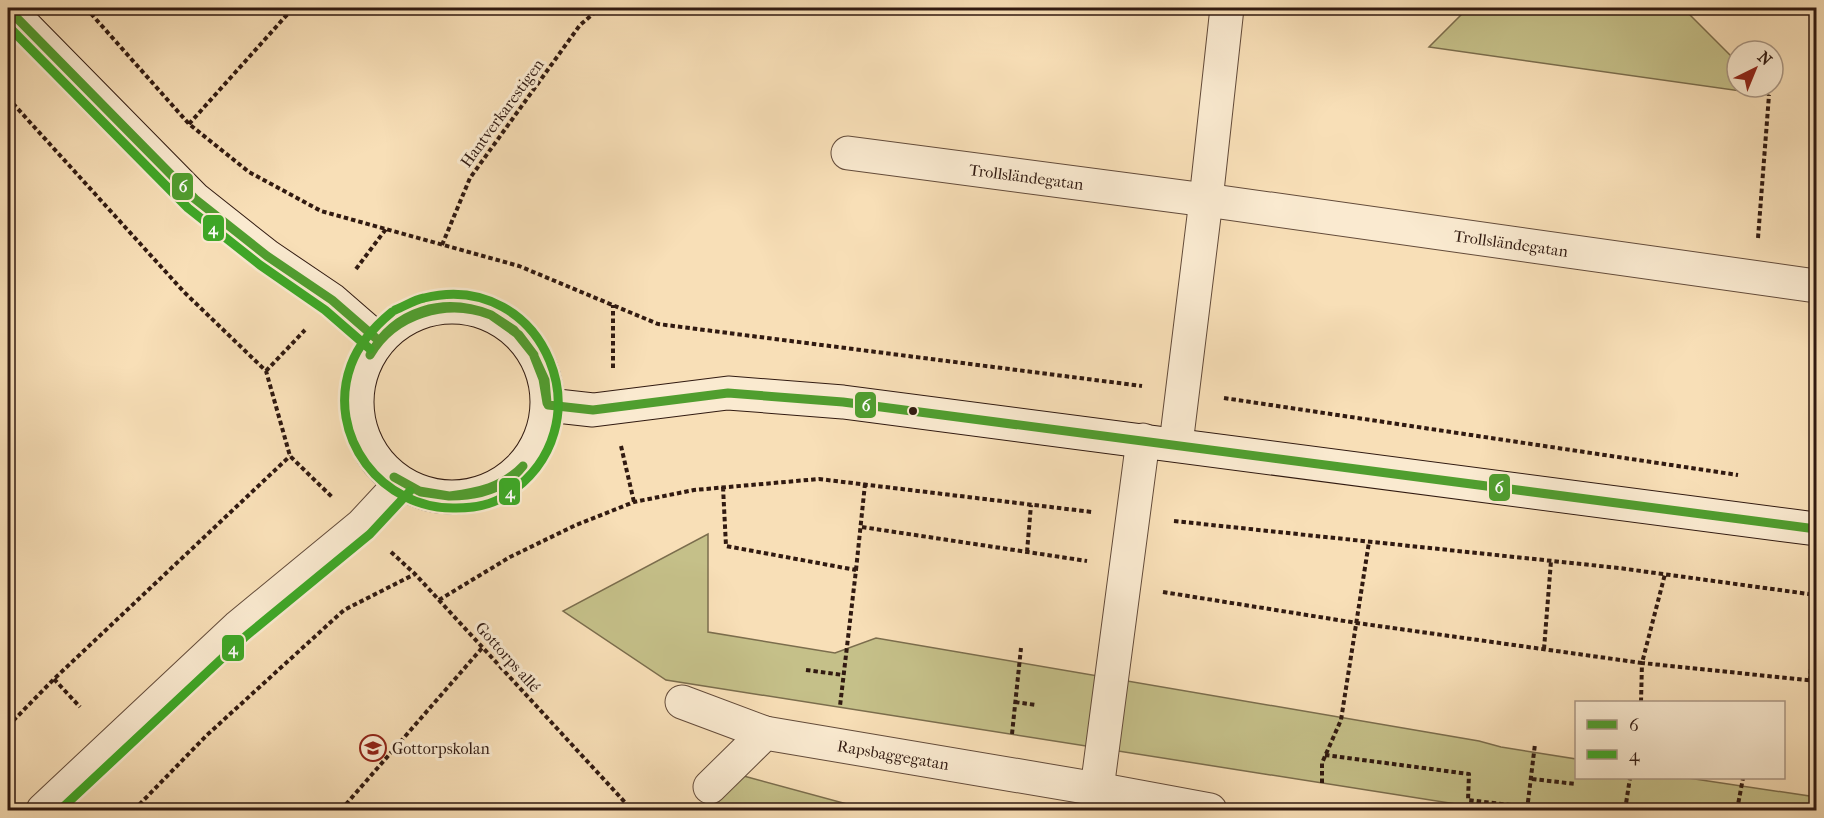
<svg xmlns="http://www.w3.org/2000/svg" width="1824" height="818" viewBox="0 0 1824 818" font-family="'IM FELL French Canon',serif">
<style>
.green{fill:#c5c089;stroke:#7b6d4d;stroke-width:1.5}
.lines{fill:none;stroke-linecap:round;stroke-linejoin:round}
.street-casing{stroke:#634b3a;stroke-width:35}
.secondary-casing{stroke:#311a11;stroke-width:35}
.path{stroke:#311a11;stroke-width:4;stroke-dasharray:4.5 3;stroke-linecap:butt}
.street{stroke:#faead0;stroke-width:33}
.secondary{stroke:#faead0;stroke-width:33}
.bus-1-casing{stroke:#faead0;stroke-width:14}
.bus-2-casing{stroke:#faead0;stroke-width:14}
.bus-1{stroke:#509e2f;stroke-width:9}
.bus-2{stroke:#3ea827;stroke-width:9}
.bus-dot{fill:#311a11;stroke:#faead0;stroke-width:2}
.labels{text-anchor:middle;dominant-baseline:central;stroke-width:6;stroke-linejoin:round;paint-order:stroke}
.street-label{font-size:16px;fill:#311a11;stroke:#faead0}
.poi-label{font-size:16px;fill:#311a11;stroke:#faead0;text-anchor:start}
.line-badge{stroke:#faead0;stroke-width:2}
.badge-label{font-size:16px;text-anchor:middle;font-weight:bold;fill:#fff}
</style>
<rect width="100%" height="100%" fill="#f8dfb7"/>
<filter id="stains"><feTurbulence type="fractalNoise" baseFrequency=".00333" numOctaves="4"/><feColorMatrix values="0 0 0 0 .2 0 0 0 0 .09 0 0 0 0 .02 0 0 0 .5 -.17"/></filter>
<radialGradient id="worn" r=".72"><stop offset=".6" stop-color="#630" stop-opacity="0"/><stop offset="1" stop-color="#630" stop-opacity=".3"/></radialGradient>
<path class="green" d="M 1468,8 L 1683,8 L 1737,62 L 1737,87 L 1761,87 L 1769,95 L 1429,47 Z
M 708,534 L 708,632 L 835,653 L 876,638 L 1479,741 L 1501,747 L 1576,759 L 1576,778 L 1688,778 L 1816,797 L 1816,810 L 1494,810 L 666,680 L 563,611 Z
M 740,775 L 869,810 L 698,810 Z"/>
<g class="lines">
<defs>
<g id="street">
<path id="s1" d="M 848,153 L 1206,200 L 1816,286"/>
<path d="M 1176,444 L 1206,200 L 1227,8"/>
<path d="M 682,702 L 765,733"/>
<path id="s2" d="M 710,787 L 765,733 L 1097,789 L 1210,810"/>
<path d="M 1097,789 L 1143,440"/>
<path d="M 43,810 L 238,627 L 362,525 L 401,483"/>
</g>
<path id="secondary" d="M 8,9 L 195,199 L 267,256 L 332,300 L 378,340
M357 402a95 95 0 1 1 190 0a95 95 0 1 1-190 0Z
M 548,405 L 593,410 L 728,393 L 843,402 L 1816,529"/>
</defs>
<use href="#street" class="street-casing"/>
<use href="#secondary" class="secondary-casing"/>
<path class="path" d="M 86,8 L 189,124 L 249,172 L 321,211 L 519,266 L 658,324 L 1142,386
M 8,98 L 184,292 L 266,371 L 290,456 L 333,498
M 189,124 L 293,8
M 1758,238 L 1769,95
M 442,245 L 470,178 L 580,25 L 600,8
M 356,269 L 386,229
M 613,368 L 613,305
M 266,371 L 305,330
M 1224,398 L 1738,475
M 621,446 L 634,502
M 723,487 L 726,546 L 856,570 L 840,706
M 1174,521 L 1619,568 L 1816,595
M 862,527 L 1087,561
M 391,552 L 415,574 L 632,810
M 1027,552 L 1031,505
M 856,570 L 865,484
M 1163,592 L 1357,623 L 1642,663 L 1665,574
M 439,600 L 510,557 L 576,525 L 634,502 L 694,490 L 819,479 L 1092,512
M 1544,649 L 1551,561
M 806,670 L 843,675
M 54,679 L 80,707
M 1810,681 L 1816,596
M 1015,702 L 1036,705
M 1641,702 L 1642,663 L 1816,681
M 8,726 L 54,679 L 290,456
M 1012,734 L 1021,648
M 1325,755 L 1469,774 L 1468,800 L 1527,807
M 1532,779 L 1576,784
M 1322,783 L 1322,763 L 1341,720 L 1369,542
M 134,810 L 207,735 L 344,610 L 415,574
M 341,810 L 482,648
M 1527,810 L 1535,744
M 1625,810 L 1630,778
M 1737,810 L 1743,778"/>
<use href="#street" class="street"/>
<use href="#secondary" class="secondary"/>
<defs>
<path id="bus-1" d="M 8,9 L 195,199 L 267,256 L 332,300 L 378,340
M 491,315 L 514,330 L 534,355
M 491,315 L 519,335 L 534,355
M 370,355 C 395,310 444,296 491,315
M 370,355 C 394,314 446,298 491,315
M 534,356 L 545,380 L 547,403
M 534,356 L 543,379 L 547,403
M 548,405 L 593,410 L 728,393 L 843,402 L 1816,529
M 394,477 L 419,491 L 449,496
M 394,477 L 421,492 L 449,496
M 450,496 C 477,496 505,489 523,466
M 450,496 C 478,492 502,488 523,466"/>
<path id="bus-2" d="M 8,26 L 188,208 L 260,265 L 325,310 L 370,349
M 392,312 C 375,326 359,343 351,365 C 325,436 382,510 456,508 C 472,508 491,505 505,496 C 611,429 545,268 424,298 C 414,300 405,306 395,310
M 60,810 L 246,636 L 370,534 L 410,491"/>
</defs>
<use href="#bus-1" class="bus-1-casing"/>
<use href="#bus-2" class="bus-2-casing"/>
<use href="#bus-1" class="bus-1"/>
<use href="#bus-2" class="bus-2"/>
</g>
<defs>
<symbol id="school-ring" viewBox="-11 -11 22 22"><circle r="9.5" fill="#faead0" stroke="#8f2418" stroke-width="1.5"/><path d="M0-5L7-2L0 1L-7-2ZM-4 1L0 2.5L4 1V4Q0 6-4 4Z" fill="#8f2418"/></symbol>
</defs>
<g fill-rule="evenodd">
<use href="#school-ring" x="358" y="733" width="30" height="30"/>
</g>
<circle class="bus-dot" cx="913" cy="411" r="5"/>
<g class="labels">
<g class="street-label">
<text transform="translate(502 113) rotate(-54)">Hantverkarestigen</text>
<text stroke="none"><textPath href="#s1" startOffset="180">Trollsländegatan</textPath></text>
<text stroke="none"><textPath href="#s1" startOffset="669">Trollsländegatan</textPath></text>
<text transform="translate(508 657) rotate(48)">Gottorps allé</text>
<text stroke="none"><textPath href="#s2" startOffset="207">Rapsbaggegatan</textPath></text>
</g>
<g class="poi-label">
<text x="392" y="748">Gottorpskolan</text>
</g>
</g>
<g class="line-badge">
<rect x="171" y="172" width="23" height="29" rx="6" fill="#509e2f"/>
<rect x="202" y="214" width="23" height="28" rx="6" fill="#3ea827"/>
<rect x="854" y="391" width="23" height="28" rx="6" fill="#509e2f"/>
<rect x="1488" y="473" width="23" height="29" rx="6" fill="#509e2f"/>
<rect x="498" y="477" width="23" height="29" rx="6" fill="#3ea827"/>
<rect x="221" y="634" width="24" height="28" rx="6" fill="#3ea827"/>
</g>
<g class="badge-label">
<text x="183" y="192">6</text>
<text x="213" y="234">4</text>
<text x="866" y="411">6</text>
<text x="1499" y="493">6</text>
<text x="510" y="498">4</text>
<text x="233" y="654">4</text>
</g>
<rect width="1824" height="818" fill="none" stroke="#f8dfb7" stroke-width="30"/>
<rect x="9" y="9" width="1806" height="800" fill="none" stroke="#311a11" stroke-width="3"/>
<rect x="15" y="15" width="1794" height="788" fill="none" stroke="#311a11" stroke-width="1.5"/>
<rect x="1575" y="701" width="210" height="78" fill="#faead0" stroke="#aa9784" stroke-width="1.5"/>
<rect x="1587" y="720" width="30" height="9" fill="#509e2f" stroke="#aa9784" stroke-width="1.5"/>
<text x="1629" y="731" font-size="18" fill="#311a11">6</text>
<rect x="1587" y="750" width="30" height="9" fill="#3ea827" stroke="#aa9784" stroke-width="1.5"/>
<text x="1629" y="761" font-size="18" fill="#311a11">4</text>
<g transform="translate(1755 69) rotate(43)"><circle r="28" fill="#faead0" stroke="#aa9784" stroke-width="1.5"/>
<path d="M0-4.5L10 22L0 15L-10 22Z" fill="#8f2418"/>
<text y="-9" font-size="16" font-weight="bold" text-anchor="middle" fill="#311a11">N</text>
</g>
<rect width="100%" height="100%" filter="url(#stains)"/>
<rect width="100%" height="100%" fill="url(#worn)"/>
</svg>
